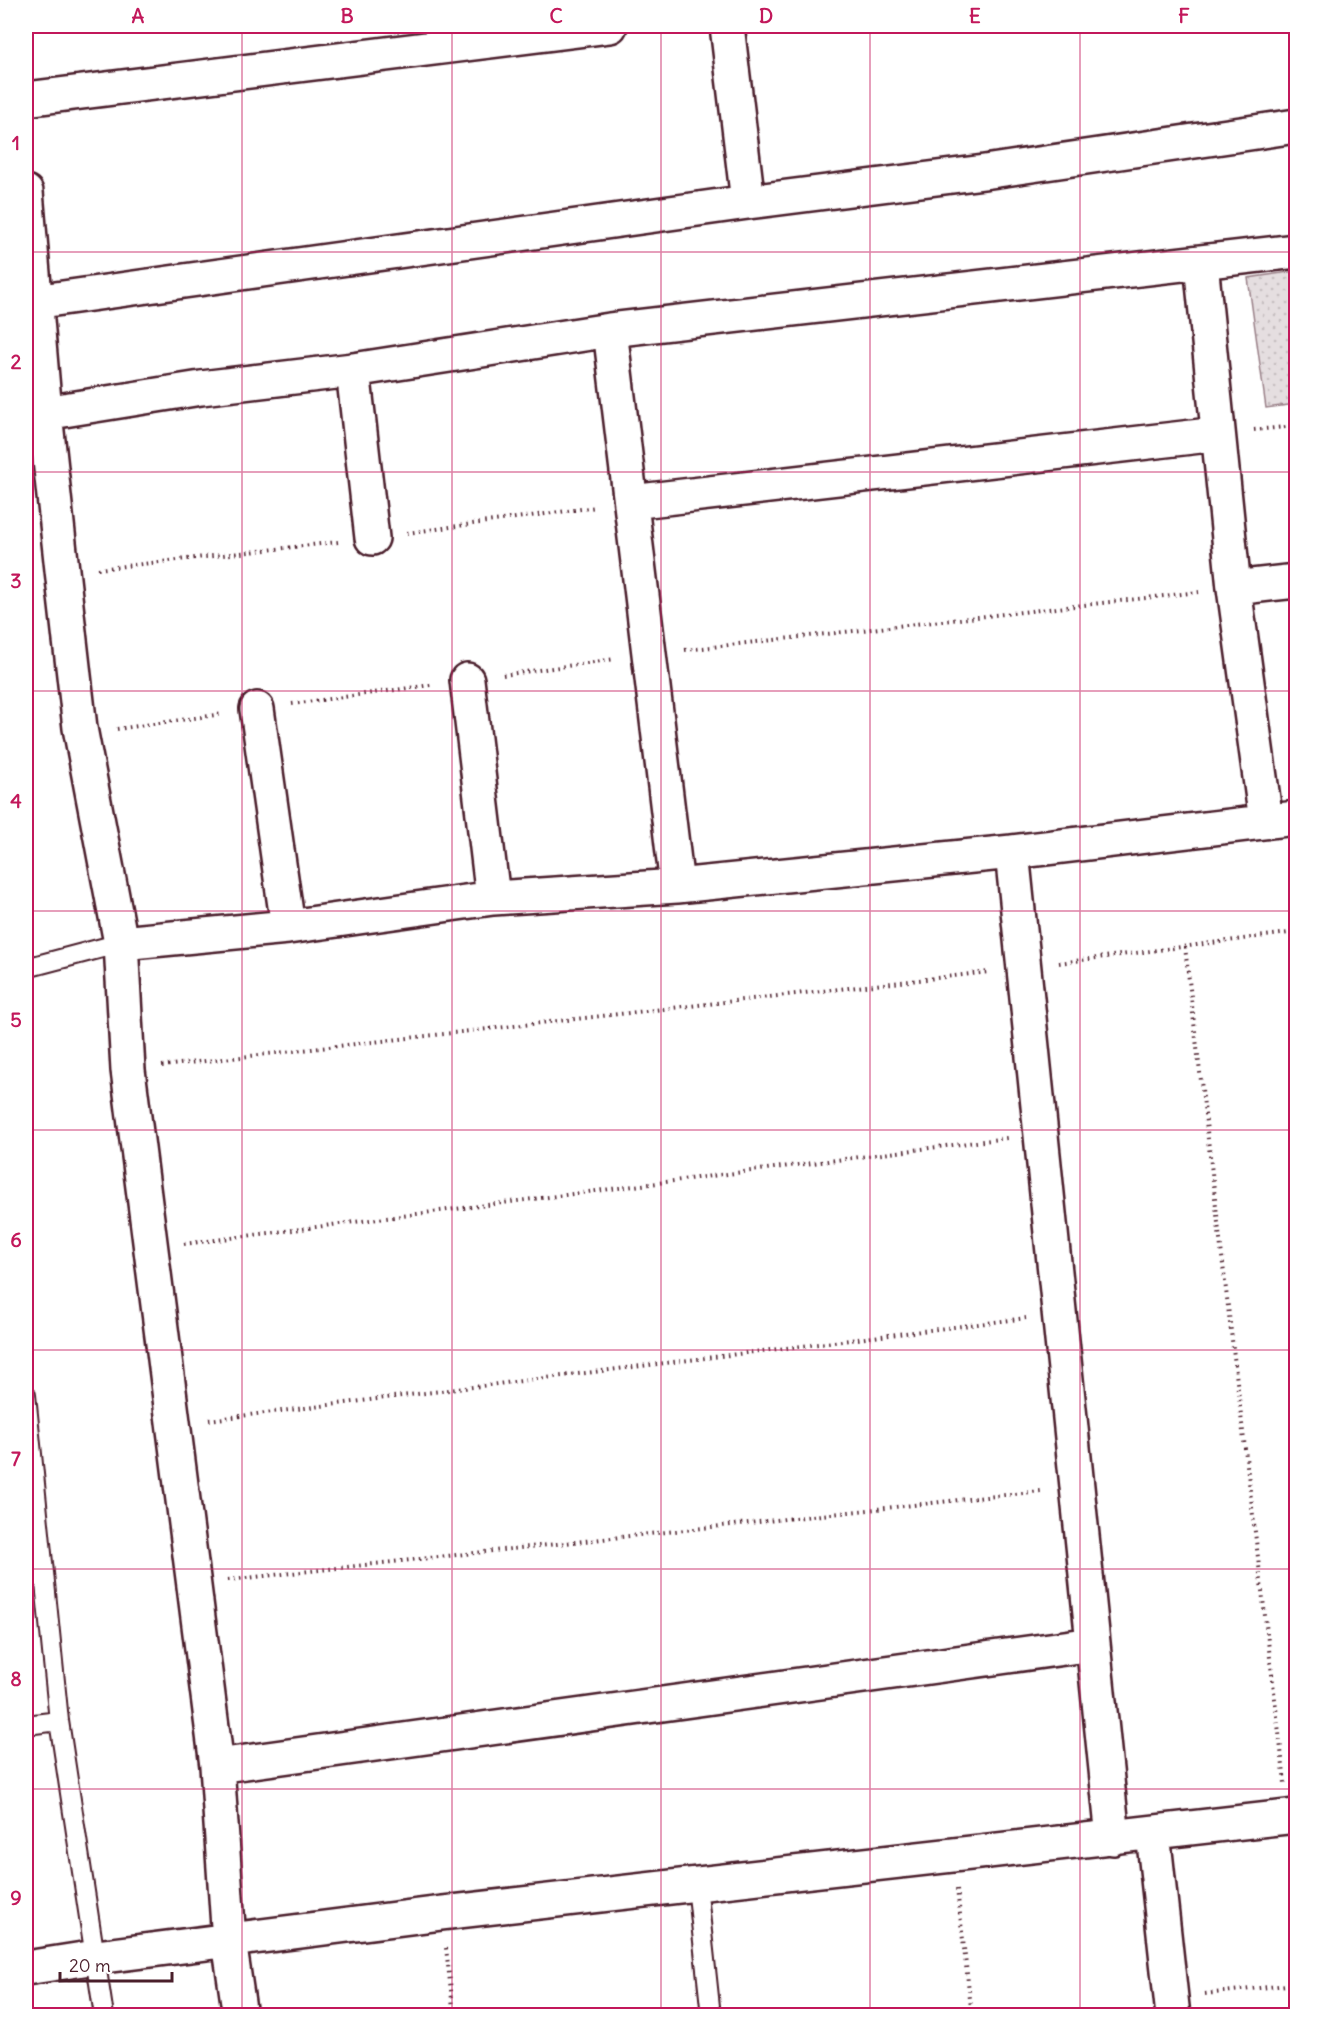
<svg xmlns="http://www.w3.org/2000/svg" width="1322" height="2041" viewBox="0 0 1322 2041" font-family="Delius,sans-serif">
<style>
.park{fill:url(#park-dots);stroke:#987e86;stroke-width:1.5}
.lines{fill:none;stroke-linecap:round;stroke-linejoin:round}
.service-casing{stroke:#4a1f2b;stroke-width:22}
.minor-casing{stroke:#4a1f2b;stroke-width:38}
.path{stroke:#4a1f2b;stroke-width:4;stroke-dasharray:1.5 4.5;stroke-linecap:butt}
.service{stroke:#fff;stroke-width:18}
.minor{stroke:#fff;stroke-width:33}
.grid{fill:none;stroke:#c2185b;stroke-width:1.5;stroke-opacity:0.55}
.neatline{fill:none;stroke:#c2185b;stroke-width:2}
.grid-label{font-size:20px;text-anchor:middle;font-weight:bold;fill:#c2185b}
</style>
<defs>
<pattern id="park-dots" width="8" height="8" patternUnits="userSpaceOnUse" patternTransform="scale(1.5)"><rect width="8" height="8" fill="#e5dee0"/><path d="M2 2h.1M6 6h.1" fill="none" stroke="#c6bec0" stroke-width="1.8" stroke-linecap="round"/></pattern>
</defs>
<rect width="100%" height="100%" fill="#fff"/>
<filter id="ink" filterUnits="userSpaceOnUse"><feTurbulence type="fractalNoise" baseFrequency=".0167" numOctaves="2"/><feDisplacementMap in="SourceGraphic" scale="12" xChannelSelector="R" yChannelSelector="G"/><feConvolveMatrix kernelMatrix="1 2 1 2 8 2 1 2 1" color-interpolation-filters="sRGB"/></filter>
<g filter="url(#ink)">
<path class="park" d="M 1296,271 L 1296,404 L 1266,408 L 1248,278 Z"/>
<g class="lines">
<defs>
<path id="service" d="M 26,968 L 121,943
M 26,1395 L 59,1721 L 104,2016
M 26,1725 L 59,1721
M 697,1885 L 711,2016"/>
<path id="minor" d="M 727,26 L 748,202
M 26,99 L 610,26
M 26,192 L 45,413 L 62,570 L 80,728 L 121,943 L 128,1070 L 217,1766 L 229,1941 L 240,2016
M 1201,263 L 1234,588 L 1266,821
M 34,302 L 748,202 L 984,172 L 1296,126
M 610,330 L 677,886
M 353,370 L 372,538
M 45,413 L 201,388 L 353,370 L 610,330 L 1296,251
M 631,502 L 1218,434
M 1234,588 L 1296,581
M 467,680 L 493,898
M 257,709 L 288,927
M 1012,852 L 1113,1838
M 121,943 L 288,927 L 493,898 L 677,886 L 1012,852 L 1296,818
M 217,1766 L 1093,1644
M 1153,1833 L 1173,2016
M 26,1968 L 96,1957 L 442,1913 L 1296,1816"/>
</defs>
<use href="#service" class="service-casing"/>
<use href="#minor" class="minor-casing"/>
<path class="path" d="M 1254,430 L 1296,426
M 407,533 L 596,507
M 98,569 L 338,542
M 685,650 L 1199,592
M 503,675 L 615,659
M 292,704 L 431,685
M 117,729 L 223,714
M 1185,947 L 1285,1783
M 1059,963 L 1296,932
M 162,1066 L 989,972
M 184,1244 L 1007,1138
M 209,1420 L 1026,1318
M 228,1580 L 1041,1491
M 957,1889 L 972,2016
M 446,1948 L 454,2016
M 1205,1994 L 1296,1984"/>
<use href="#service" class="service"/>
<use href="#minor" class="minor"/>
</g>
</g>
<path class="grid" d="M 242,26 L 242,2016M 452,26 L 452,2016M 661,26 L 661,2016M 870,26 L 870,2016M 1080,26 L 1080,2016M 26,252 L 1296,252M 26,472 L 1296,472M 26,691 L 1296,691M 26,911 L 1296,911M 26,1130 L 1296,1130M 26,1350 L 1296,1350M 26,1569 L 1296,1569M 26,1789 L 1296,1789"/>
<rect width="1322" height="2041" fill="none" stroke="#fff" stroke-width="66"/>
<path d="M60 1972v9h112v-9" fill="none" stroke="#4a1f2b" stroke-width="3"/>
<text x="69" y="1972" font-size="18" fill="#4a1f2b" stroke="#ffffff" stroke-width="4.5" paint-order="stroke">20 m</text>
<rect x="33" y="33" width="1256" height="1975" class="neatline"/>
<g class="grid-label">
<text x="138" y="23">A</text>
<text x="347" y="23">B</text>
<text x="556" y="23">C</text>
<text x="766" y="23">D</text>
<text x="975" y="23">E</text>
<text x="1184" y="23">F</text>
<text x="16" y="150">1</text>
<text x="16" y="369">2</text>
<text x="16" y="588">3</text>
<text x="16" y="808">4</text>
<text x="16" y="1027">5</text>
<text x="16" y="1247">6</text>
<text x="16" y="1466">7</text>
<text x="16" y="1686">8</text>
<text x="16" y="1905">9</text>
</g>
</svg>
